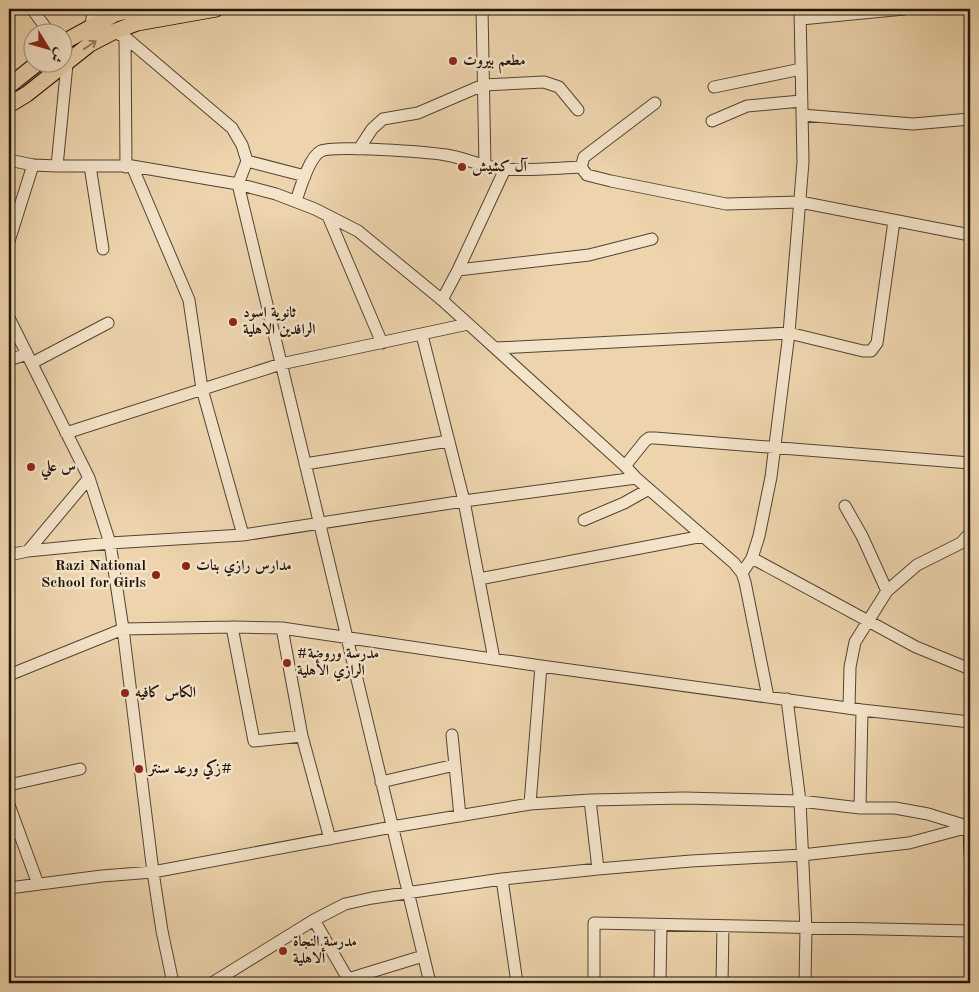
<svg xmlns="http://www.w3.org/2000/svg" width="979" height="992" viewBox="0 0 979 992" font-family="'Old Standard TT',Amiri,serif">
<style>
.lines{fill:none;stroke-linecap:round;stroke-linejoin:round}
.minor-casing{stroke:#524432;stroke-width:13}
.major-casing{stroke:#1f140a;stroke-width:17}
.minor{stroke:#f3e3c9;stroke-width:11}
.major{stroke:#edd4ac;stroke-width:15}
.oneway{stroke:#907e63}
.poi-dot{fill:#8f2418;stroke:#f3e3c9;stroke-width:2}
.labels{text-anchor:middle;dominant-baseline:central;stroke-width:5;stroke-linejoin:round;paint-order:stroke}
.poi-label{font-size:15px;font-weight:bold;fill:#1f140a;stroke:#f3e3c9;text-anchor:start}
</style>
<rect width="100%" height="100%" fill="#edd4ac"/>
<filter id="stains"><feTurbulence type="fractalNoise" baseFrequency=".004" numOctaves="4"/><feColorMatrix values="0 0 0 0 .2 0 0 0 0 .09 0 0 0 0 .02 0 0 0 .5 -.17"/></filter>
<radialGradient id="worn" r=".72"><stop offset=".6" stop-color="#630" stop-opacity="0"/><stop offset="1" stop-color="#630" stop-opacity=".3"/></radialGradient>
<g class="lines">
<defs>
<path id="minor" d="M 32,9 L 49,32
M 482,9 L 485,166
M 801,19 L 904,9
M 91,27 L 93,9
M 113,32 L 125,37 L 232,128 L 242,145 L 247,161 L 305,176
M 125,37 L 126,167
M 714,87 L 801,69
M 802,115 L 913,124 L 970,119
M 712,121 L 747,106 L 801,101
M 359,149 L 372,129 L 383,119 L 418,113 L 483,85 L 544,82 L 559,87 L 578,110
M 9,160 L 33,165 L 57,166 L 132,166 L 238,184 L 276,194 L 315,209 L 358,231 L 442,300 L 625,466 L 636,478 L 734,563 L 742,573 L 745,582 L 768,697
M 247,161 L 238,184 L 430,983
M 57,166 L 67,64
M 90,166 L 103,249
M 132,166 L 189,300 L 202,389 L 243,535
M 581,167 L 584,157 L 655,103
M 296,201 C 300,189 309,157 321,151 C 333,145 428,152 446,155 C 466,158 484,168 505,169 C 529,171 556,168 581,167 L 587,175 L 611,181 L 726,204 L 800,202 L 970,235
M 328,216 L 382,343
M 9,241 L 33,165
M 458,270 L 589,255 L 652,239
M 442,300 L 458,270 L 505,169
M 9,318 L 89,478 L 110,543 L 123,629 L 153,872 L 162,931 L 173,983
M 422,335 L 464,501 L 494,659
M 496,348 L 789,333 L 863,351 L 871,351 L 877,343 L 894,221
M 9,360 L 27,354
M 32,363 L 108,323
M 66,433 L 281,364 L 468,324
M 305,464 L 449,441
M 625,466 L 645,441 L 649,438 L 655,438 L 970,463
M 845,506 L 862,536 L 887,591
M 584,520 L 624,503 L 649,489
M 28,551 L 89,478
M 9,555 L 28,551 L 110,543 L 243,535 L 464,501 L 636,478
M 752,558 L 916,647 L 970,669
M 742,573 L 752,558 L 759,536 L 771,477 L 789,333 L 803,162 L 800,9
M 479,579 L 703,536
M 232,627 L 254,741 L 302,736
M 282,628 L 302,736 L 330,839
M 9,675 L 123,629 L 232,627 L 282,628 L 541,666 L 862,710 L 970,722
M 787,699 L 800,801 L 806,929 L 805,983
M 849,708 L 850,667 L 855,642 L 887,591 L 917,565 L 961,543 L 970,533
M 452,735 L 460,816
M 381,782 L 455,765
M 9,785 L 80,769
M 590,800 L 598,869
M 530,804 L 541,666
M 9,805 L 38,884
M 860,808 L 862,710
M 502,879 L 517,983
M 9,888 L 102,876 L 153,872 L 392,827 L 530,804 L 590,800 L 684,798 L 800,801 L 860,808 L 895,808 L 928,814 L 970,827
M 314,920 L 348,979
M 212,983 L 314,920 L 345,904 L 372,898 L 502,879 L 598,869 L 691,861 L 802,855 L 909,843 L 969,827 L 970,855
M 341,983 L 348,979 L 423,956
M 594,983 L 594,923 L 970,931
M 660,983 L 661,925
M 722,983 L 723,926"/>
<path id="major" d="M 62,43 L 115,14 L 136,9
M 9,86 L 39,62
M 9,105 L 27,94 L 90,44 L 113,32 L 137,23 L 216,9"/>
</defs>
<use href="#minor" class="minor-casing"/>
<use href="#major" class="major-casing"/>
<use href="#minor" class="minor"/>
<use href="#major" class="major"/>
</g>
<defs><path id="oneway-shaft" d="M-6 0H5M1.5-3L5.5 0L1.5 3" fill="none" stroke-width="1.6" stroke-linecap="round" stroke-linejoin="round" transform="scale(1.25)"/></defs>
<use class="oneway" href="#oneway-shaft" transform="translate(90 45) rotate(-34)"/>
<g class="poi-dot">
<circle cx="453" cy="61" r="5"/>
<circle cx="462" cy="167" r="5"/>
<circle cx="233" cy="322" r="5"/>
<circle cx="31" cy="467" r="5"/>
<circle cx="186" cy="566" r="5"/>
<circle cx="156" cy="575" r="5"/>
<circle cx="287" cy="663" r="5"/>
<circle cx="125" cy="693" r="5"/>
<circle cx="139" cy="769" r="5"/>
<circle cx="283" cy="951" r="5"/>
</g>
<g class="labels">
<g class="poi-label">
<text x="463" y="61">مطعم بيروت</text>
<text x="472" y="167">آل كشيش</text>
<text x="243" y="313">ثانوية اسود<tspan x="243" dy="17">الرافدين الاهلية</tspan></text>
<text x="41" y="467">س علي</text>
<text x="146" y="566" text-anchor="end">Razi National<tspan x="146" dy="17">School for Girls</tspan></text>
<text x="196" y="566">مدارس رازي بنات</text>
<text x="297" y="654">#مدرسة وروضة<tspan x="297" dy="17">الرازي الأهلية</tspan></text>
<text x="135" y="693">الكاس كافيه</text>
<text x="149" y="769">زكي ورعد سنتر#</text>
<text x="293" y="942">مدرسة النجاة<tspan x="293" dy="17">ألاهلية</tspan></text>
</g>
</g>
<rect width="979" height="992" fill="none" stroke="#edd4ac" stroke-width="30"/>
<rect x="10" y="10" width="959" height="972" fill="none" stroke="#1f140a" stroke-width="2.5"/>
<rect x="15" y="15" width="949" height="962" fill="none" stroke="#1f140a"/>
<g transform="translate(48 48) rotate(127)"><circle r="24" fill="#f3e3c9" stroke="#9e907d"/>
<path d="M0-4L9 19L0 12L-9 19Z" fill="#8f2418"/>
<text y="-8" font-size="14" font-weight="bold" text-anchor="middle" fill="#1f140a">ش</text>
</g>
<rect width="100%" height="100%" filter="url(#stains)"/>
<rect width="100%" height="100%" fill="url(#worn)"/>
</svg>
